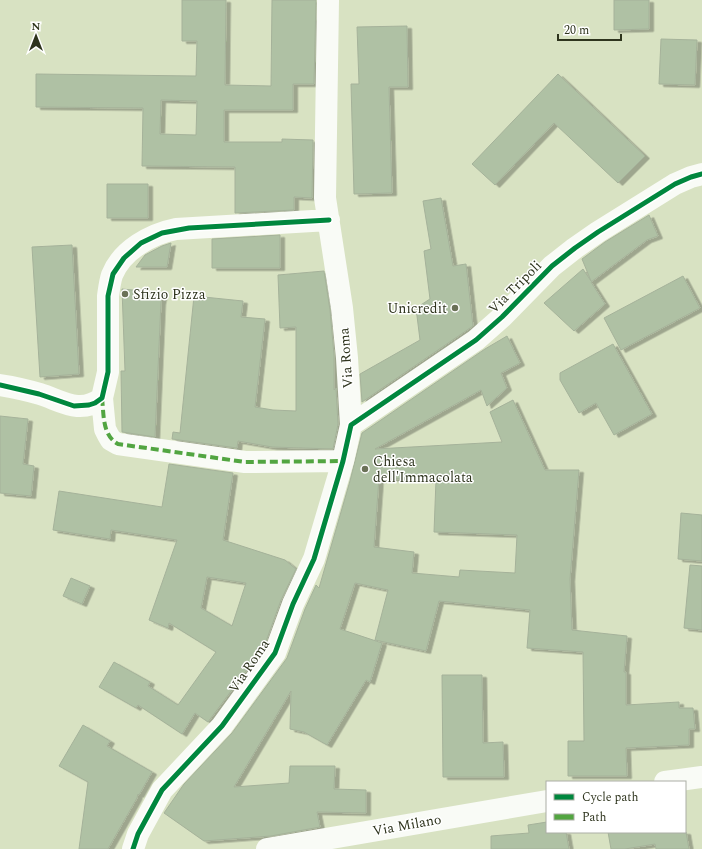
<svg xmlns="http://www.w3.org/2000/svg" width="702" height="849" viewBox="0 0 702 849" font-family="Spectral,serif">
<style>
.building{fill:#afc1a4;stroke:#a5b29a;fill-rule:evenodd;filter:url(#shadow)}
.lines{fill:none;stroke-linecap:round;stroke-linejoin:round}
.minor{stroke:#f9fbf6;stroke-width:22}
.quiet{stroke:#52a541;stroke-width:4;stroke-dasharray:8 4;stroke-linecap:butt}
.cycleway-casing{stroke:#fff;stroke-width:8}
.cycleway{stroke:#00873e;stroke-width:5}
.poi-dot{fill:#6a7157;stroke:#fff;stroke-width:1.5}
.labels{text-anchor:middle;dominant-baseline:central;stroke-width:3;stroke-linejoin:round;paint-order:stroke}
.street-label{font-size:14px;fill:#2e341d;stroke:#fff}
.poi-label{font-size:14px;fill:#2e341d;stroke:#fff;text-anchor:start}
</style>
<defs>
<filter id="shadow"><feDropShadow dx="4.5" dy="2.5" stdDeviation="0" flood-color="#0004"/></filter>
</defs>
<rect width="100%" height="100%" fill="#d8e2c2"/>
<path class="building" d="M 182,0 L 226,0 L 225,85 L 271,86 L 272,0 L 316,0 L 314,84 L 293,84 L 293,110 L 224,110 L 224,142 L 282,142 L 282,139 L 313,140 L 312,198 L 294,197 L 294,210 L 235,213 L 235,167 L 142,166 L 143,108 L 36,107 L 36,74 L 196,76 L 197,41 L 182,41 ZM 161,100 L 197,101 L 196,135 L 160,134 Z
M 614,0 L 649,0 L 649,29 L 614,30 Z
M 407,26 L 408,87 L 389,87 L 392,193 L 354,194 L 351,84 L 359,84 L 357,27 Z
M 661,39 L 697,40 L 695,85 L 659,84 Z
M 558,74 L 645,156 L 618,183 L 554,123 L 495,185 L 472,164 Z
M 107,184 L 148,184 L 148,218 L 107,218 Z
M 441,198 L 453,266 L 466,264 L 473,326 L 362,402 L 360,374 L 420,340 L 416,308 L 430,299 L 424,251 L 431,249 L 423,201 Z
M 649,215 L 658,236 L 647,240 L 591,282 L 605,304 L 574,331 L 544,303 L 583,269 L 591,281 L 582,259 L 605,242 Z
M 280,235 L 280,268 L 212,268 L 212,239 Z
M 171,243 L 167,267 L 136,267 L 145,255 L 162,246 Z
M 72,245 L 79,374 L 40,377 L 32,247 Z
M 324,271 L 330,310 L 334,355 L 334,390 L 336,388 L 338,424 L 333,449 L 272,447 L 238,441 L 237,448 L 172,439 L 173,432 L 180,433 L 194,296 L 243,301 L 241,317 L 265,319 L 255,407 L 273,410 L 296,411 L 296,327 L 280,328 L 278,275 Z
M 683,276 L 700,308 L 621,350 L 604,318 Z
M 122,289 L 163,293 L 161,302 L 155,437 L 122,432 L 121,371 L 125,371 Z
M 507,336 L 520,363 L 501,373 L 507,388 L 487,406 L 481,390 L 375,449 L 502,442 L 490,412 L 513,400 L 545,470 L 579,470 L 570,579 L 572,630 L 627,636 L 624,672 L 626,672 L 626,705 L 679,702 L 679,708 L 693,708 L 695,729 L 689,729 L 689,745 L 626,748 L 627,776 L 568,776 L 568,741 L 584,741 L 583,652 L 527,648 L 530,610 L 439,601 L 426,651 L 375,640 L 388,590 L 355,583 L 340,629 L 382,643 L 370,682 L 366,680 L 327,745 L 304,732 L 290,729 L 291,691 L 234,787 L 289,783 L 290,766 L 335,766 L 334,789 L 366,790 L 366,813 L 317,812 L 320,827 L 271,836 L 204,841 L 164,813 L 184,784 L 232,733 L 287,658 L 305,609 L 316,585 L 319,588 L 350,481 L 362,433 L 485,349 ZM 379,478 L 436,480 L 434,532 L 517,535 L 515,573 L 460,570 L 459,577 L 412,573 L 414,552 L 374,547 Z
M 613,344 L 652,414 L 614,435 L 596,403 L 579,413 L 560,380 L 560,373 Z
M 0,416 L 28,419 L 23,464 L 34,466 L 31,496 L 0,493 Z
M 169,464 L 233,473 L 223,540 L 285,560 L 296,569 L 281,600 L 264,647 L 208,722 L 195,713 L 182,734 L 138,705 L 136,708 L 99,687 L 114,662 L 150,682 L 148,686 L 178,705 L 216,652 L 169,623 L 168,628 L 149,620 L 177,540 L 111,530 L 110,539 L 53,530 L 59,491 L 162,507 ZM 207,577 L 246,583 L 232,626 L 201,608 Z
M 681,513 L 702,515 L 702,561 L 678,559 Z
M 690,565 L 702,566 L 702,630 L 684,628 Z
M 71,578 L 90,586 L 82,604 L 63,596 Z
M 442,675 L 482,675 L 483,743 L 503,742 L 504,777 L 443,777 Z
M 83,725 L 110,741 L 107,746 L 152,772 L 139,795 L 138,794 L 137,798 L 108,849 L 79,849 L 88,782 L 59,766 Z
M 547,822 L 547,832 L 566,832 L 569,849 L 491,849 L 491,836 L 529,833 L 528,825 Z
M 608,832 L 686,832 L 689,849 L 656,849 L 655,844 L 625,849 L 611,849 Z"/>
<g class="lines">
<path class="minor" d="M 329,220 L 176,229 C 151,234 122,250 112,275 C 110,281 109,289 108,296 L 108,372 L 102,398 L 105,429 L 108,435 L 111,440 L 118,444 L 245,462 L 343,461
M 0,385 C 13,387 27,390 40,394 C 62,401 80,415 102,398
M 351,425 L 476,340 L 502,317 L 552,266 L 575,248 L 598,232 L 675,184 L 691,177 L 702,174
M 665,782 L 702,777
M 133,849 L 138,834 L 162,790 L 222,726 L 275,653 L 293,604 L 314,559 L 343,461 L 351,425 L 347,358 L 342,308 L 325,198 L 328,0
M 267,849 L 547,801"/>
<path class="quiet" d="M 102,398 C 104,415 102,435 118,444 L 245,462 L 343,461"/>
<defs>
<path id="cycleway" d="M 0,385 L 39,394 L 74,406 L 89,405 L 95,403 L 102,398 L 108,372 L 108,296 L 113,274 L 124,258 L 141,243 L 162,233 L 189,228 L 329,220
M 133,849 L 138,834 L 162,790 L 222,726 L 275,653 L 293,604 L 314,559 L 343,461 L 351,425 L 476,340 L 502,317 L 552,266 L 575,248 L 598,232 L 675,184 L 691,177 L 702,174"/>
</defs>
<use href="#cycleway" class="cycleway-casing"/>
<use href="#cycleway" class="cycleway"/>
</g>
<g class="poi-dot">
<circle cx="125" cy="294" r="4"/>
<circle cx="455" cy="308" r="4"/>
<circle cx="365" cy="469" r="4"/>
</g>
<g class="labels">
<g class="street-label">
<text transform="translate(515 287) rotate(-45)">Via Tripoli</text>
<text transform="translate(346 358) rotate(-94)">Via Roma</text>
<text transform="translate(249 666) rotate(-56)">Via Roma</text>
<text transform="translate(407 825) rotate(-10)">Via Milano</text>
</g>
<g class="poi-label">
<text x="133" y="294">Sfizio Pizza</text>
<text x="447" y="308" text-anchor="end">Unicredit</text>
<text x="373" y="461">Chiesa<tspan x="373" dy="16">dell'Immacolata</tspan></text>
</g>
</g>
<rect x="546" y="781" width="140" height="52" fill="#ffffff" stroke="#abaea5"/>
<rect x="554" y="794" width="20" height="6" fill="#00873e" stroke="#abaea5"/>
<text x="582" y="801" font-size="12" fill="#2e341d">Cycle path</text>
<rect x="554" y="814" width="20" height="6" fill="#52a541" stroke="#abaea5"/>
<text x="582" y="821" font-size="12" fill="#2e341d">Path</text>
<g transform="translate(36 36)" stroke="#ffffff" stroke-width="3" paint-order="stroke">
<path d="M0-3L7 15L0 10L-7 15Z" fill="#2e341d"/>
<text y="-6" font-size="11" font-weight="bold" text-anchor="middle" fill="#2e341d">N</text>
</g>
<path d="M558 34v6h63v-6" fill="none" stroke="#2e341d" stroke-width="2"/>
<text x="564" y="34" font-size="12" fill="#2e341d" stroke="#ffffff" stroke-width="3" paint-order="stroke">20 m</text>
</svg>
